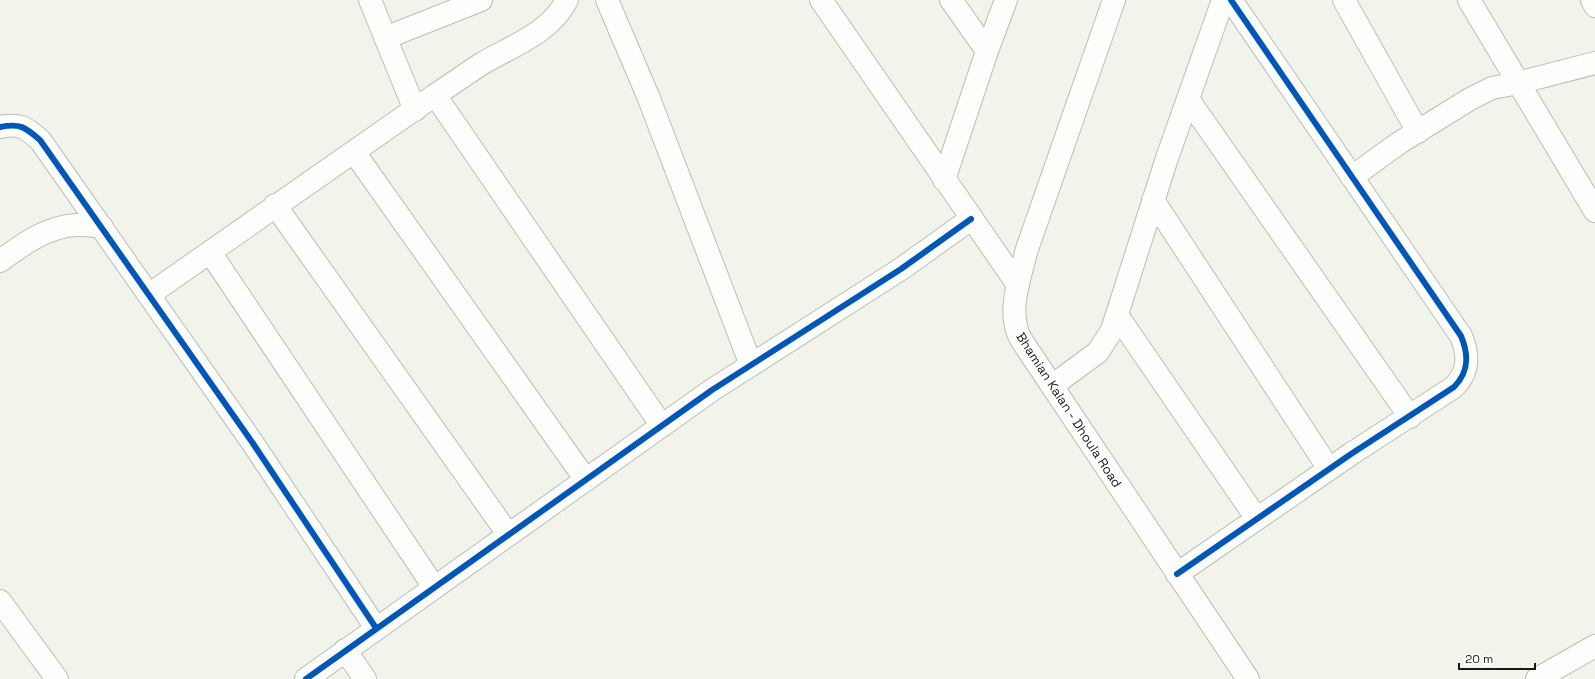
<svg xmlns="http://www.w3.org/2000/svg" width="1595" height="679" viewBox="0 0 1595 679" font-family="'Space Grotesk',sans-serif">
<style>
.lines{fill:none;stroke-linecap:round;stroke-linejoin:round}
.minor-casing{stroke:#bcbeb6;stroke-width:24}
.tertiary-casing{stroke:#bcbeb6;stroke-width:24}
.minor{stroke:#fdfdfc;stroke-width:22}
.tertiary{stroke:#fdfdfc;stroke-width:22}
.cycleway-casing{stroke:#fff;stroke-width:8}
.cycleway{stroke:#0057b8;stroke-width:6}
.labels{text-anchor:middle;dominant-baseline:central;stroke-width:3.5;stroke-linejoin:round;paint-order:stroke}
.street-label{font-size:13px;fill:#181914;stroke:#fff}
</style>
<rect width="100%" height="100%" fill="#f1f4ea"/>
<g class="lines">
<defs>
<path id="minor" d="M 370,0 L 415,110
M 607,0 L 648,96 L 751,365
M 821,0 L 1018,285
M 951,0 L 987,51
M 1344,0 L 1418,132
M 1469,0 L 1595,211
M 1592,0 L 1595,6
M 385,38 L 481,0
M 435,95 L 662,426
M 1188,99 L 1410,417
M 0,127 C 20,123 25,127 40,140 L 252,442 L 376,628
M 354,152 L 586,480
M 1352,177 L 1399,143 L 1470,99 L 1492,88 L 1518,83 L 1595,63
M 944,180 L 987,51 L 1006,0
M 1153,200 L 1329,469
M 275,205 L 508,534
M 210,252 L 434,587
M 0,261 C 22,245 46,227 75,225 C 83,224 93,226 102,227
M 150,294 L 435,95 C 451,85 467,73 483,63 C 514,45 550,33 567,0
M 1117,315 L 1257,519
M 1052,386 L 1098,352 L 1112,330 L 1167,158 L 1223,0
M 1177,574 L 1351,454 L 1454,387 C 1469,372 1469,355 1461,336 L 1231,0
M 0,601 L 57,679
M 345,650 L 365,679
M 306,679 L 712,390 L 901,269 L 971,219
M 1537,679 L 1595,646"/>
<path id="tertiary" d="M 1114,0 L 1027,249 C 1021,274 1009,305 1017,330 C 1018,336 1023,342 1026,347 L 1248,679"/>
</defs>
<use href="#minor" class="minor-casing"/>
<use href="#tertiary" class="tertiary-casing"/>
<use href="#minor" class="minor"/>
<use href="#tertiary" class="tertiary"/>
<defs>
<path id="cycleway" d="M 0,127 C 20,123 25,127 40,140 L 252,442 L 376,628
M 1177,574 L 1351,454 L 1454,387 C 1469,372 1469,355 1461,336 L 1231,0
M 306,679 L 712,390 L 901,269 L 971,219"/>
</defs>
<use href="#cycleway" class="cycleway-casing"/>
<use href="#cycleway" class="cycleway"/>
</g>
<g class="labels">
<g class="street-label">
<text transform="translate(1069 410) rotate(57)">Bhamian Kalan - Dhoula Road</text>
</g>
</g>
<path d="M1459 663v6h76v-6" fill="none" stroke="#181914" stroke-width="2"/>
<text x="1465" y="663" font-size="12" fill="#181914" stroke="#ffffff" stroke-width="3" paint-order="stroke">20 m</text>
</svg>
